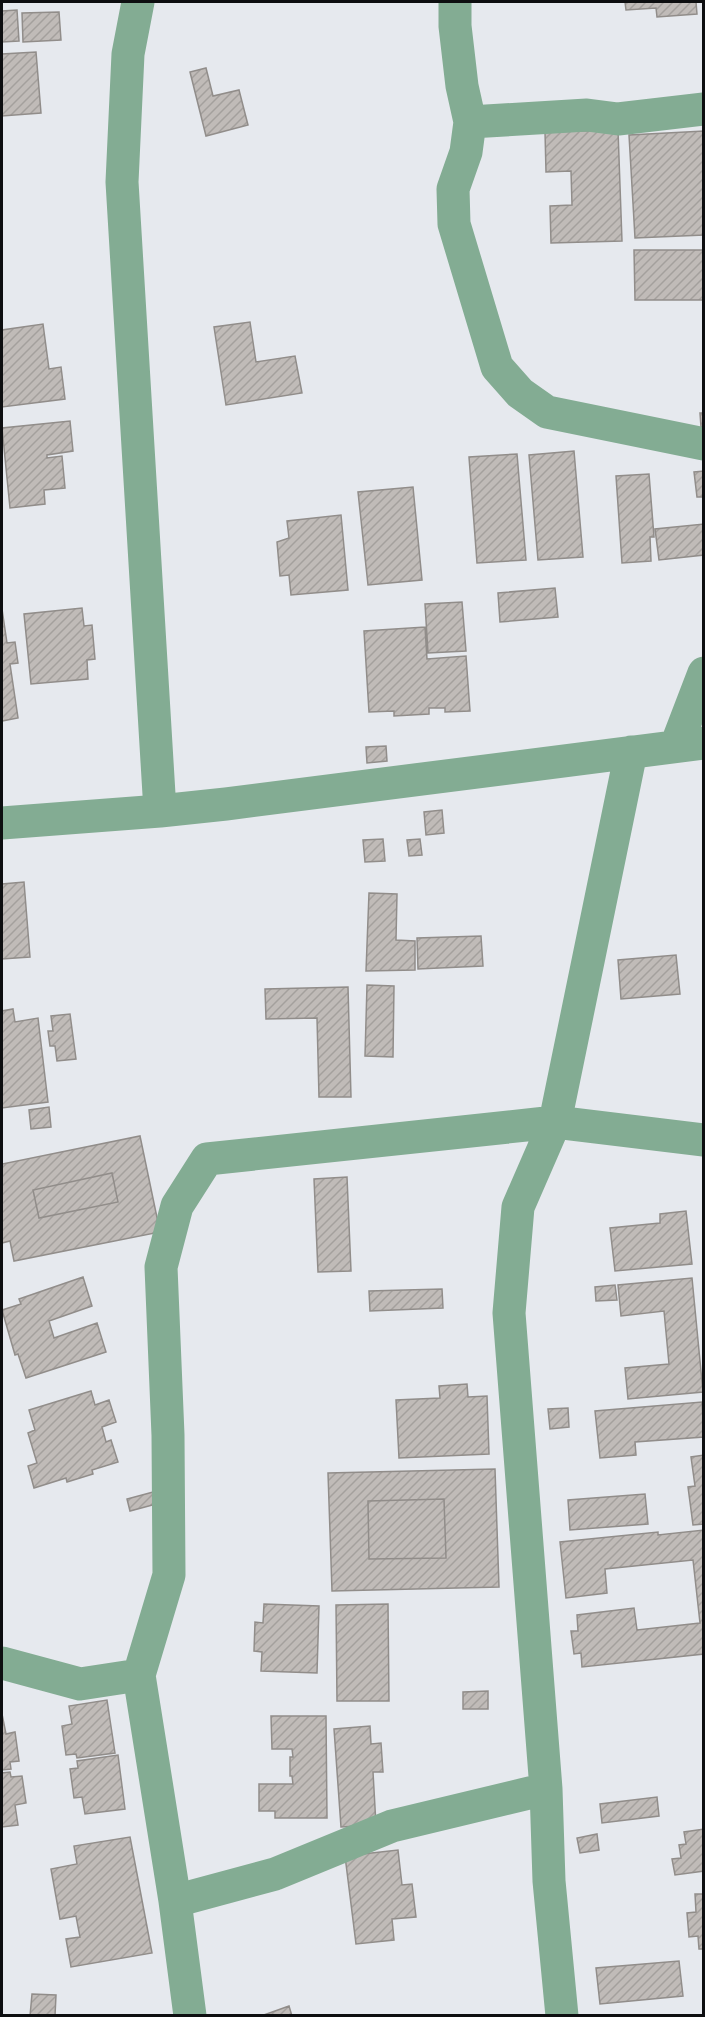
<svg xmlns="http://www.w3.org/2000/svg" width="705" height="2017" viewBox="0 0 705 2017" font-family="Arial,sans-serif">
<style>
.building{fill:url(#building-hatch);stroke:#918d8a;stroke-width:1.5;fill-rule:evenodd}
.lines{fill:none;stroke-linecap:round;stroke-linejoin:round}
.minor{stroke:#83ac93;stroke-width:33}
</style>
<defs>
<pattern id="building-hatch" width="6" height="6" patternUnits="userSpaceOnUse" patternTransform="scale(1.5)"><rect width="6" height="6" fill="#c0bbb8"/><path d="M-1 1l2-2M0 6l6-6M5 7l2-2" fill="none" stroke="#a4a09d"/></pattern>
</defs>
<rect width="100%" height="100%" fill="#e6e9ee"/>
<path class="building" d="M 625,2 L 696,2 L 697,14 L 657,17 L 656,8 L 626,10 Z
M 17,10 L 19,41 L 2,42 L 2,11 Z
M 59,12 L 61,40 L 23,42 L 22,13 Z
M 36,52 L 41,113 L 2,116 L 2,54 Z
M 206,68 L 213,96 L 239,90 L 248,125 L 206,136 L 190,72 Z
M 618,130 L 622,241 L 551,243 L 550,206 L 572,205 L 571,171 L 546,172 L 545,132 Z
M 704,131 L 704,235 L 635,238 L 629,135 Z
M 634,250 L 704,250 L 704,300 L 635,300 Z
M 250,322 L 256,362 L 295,356 L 302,393 L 226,405 L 214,327 Z
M 43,324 L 49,369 L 61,367 L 65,399 L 2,407 L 2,330 Z
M 700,413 L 704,413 L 704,427 L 701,427 Z
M 70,421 L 73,451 L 47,455 L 47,458 L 62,456 L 65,488 L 44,490 L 45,504 L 10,508 L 2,428 Z
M 574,451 L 583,557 L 538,560 L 529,455 Z
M 517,454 L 526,560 L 477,563 L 469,457 Z
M 704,471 L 704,497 L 697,497 L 694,472 Z
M 649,474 L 654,537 L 650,537 L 651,561 L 622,563 L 616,476 Z
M 413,487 L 422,580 L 368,585 L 358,492 Z
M 341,515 L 348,590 L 291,595 L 289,575 L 280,576 L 277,542 L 289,538 L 287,521 Z
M 704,524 L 704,555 L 659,560 L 655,529 Z
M 555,588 L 558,617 L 500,622 L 498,593 Z
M 462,602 L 466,651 L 428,653 L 425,604 Z
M 82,608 L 84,626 L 92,625 L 95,659 L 87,660 L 88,679 L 31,684 L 24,614 Z
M 2,609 L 7,643 L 15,642 L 18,663 L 10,664 L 18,718 L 2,721 Z
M 425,627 L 427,659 L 466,656 L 470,711 L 445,712 L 445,708 L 429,708 L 429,714 L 394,716 L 394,711 L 369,712 L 364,631 Z
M 386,746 L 387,761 L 367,763 L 366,747 Z
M 442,810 L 444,833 L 426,835 L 424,812 Z
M 383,839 L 385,861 L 365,862 L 363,840 Z
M 420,839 L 422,855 L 409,856 L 407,840 Z
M 24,882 L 30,957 L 2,959 L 2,884 Z
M 369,893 L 397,894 L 396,940 L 415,941 L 415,970 L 366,971 Z
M 481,936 L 483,966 L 418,969 L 417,938 Z
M 676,955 L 680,994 L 621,999 L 618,960 Z
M 367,985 L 394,986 L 393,1057 L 365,1056 Z
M 348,987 L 351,1097 L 319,1097 L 317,1018 L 266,1019 L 265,989 Z
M 13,1009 L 15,1022 L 38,1018 L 48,1102 L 2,1108 L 2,1011 Z
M 70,1014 L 76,1059 L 57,1061 L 55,1046 L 50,1046 L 48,1031 L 53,1031 L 51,1016 Z
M 49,1107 L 51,1127 L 31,1129 L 29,1110 Z
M 140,1136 L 160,1232 L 14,1261 L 10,1241 L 2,1243 L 2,1164 ZM 112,1173 L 118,1202 L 39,1218 L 33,1190 Z
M 112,1173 L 118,1202 L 39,1218 L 33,1190 Z
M 347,1177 L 351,1271 L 318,1272 L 314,1179 Z
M 686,1211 L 692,1264 L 615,1271 L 610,1228 L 660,1223 L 660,1214 Z
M 83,1277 L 92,1306 L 49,1321 L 54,1338 L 97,1323 L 106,1352 L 26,1378 L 18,1354 L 15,1355 L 2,1310 L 21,1304 L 19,1299 Z
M 692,1278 L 703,1392 L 628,1399 L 625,1368 L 669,1364 L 664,1311 L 621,1316 L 618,1285 Z
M 615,1285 L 617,1300 L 596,1301 L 595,1287 Z
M 442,1289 L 443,1308 L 370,1311 L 369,1291 Z
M 467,1384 L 468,1397 L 487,1396 L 489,1454 L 399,1458 L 396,1400 L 440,1398 L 439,1386 Z
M 91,1391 L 95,1405 L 109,1400 L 116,1422 L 102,1427 L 106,1442 L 111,1440 L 118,1462 L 92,1470 L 93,1474 L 67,1482 L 66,1478 L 34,1488 L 28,1466 L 37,1463 L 28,1433 L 35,1430 L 29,1410 Z
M 702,1402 L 704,1437 L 635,1442 L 636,1455 L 600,1458 L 595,1411 Z
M 568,1408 L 569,1427 L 550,1429 L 548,1409 Z
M 704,1455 L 704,1524 L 693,1525 L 688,1487 L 695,1486 L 691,1457 Z
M 495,1469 L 499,1587 L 332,1591 L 328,1473 ZM 444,1499 L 446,1558 L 369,1559 L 368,1501 Z
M 157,1491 L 160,1503 L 130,1511 L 127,1499 Z
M 645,1494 L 648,1524 L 570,1530 L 568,1500 Z
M 444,1499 L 446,1558 L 369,1559 L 368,1501 Z
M 704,1530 L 704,1654 L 582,1667 L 581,1653 L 574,1654 L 571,1631 L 578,1631 L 577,1615 L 634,1608 L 637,1630 L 700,1623 L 693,1560 L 605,1569 L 607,1593 L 566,1598 L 560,1542 L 658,1532 L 658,1535 Z
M 264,1604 L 319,1606 L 317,1673 L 261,1671 L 262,1652 L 254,1651 L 255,1622 L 263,1623 Z
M 388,1604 L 389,1701 L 337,1701 L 336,1605 Z
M 488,1691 L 488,1709 L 463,1709 L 463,1692 Z
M 107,1700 L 115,1753 L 77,1758 L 76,1754 L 66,1755 L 62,1726 L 72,1724 L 69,1706 Z
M 2,1714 L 6,1734 L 15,1732 L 19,1761 L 10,1762 L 11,1769 L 2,1770 Z
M 271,1716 L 326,1716 L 327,1818 L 275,1818 L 275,1811 L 259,1811 L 259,1784 L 293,1784 L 292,1776 L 290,1776 L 290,1757 L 293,1757 L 292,1749 L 272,1749 Z
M 370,1726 L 371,1744 L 381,1743 L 383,1772 L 373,1772 L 376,1825 L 341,1827 L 334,1729 Z
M 118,1755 L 125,1809 L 85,1814 L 82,1797 L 74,1798 L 70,1769 L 78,1768 L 77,1761 Z
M 10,1772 L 11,1777 L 22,1776 L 26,1803 L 15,1805 L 18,1825 L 2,1827 L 2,1773 Z
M 657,1797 L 659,1816 L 602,1823 L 600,1804 Z
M 704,1829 L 704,1871 L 675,1875 L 672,1859 L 681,1858 L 679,1845 L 686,1844 L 684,1832 Z
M 597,1834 L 599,1850 L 580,1853 L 577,1838 Z
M 130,1837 L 152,1953 L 71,1967 L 66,1939 L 80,1937 L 76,1916 L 60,1919 L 51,1869 L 77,1864 L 74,1846 Z
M 398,1850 L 402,1885 L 412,1884 L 416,1917 L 392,1919 L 394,1940 L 356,1944 L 345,1856 Z
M 695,1894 L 704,1894 L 704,1949 L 699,1949 L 698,1936 L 689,1937 L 687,1913 L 696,1912 Z
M 679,1961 L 683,1996 L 600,2004 L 596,1968 Z
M 32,1994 L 56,1995 L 55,2016 L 30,2016 Z
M 289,2006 L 292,2016 L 261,2016 Z"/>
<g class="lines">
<path class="minor" d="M 138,2 L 128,54 L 122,182 L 160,811
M 455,2 L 455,26 L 462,86 L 470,122 L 466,152 L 453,189 L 454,224 L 497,367 L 520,393 L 547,412 L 704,444
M 470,122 L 587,115 L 618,119 L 704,109
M 676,746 L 704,673
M 2,823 L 160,811 L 226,804 L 704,743
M 2,1663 L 80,1684 L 139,1675
M 175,1901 L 275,1874 L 392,1826 L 546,1789
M 190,2016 L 175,1901 L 139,1675 L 169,1575 L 168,1435 L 161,1267 L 177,1206 L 207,1159 L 555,1122 L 704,1140
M 562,2016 L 549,1881 L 546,1789 L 509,1313 L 518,1207 L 555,1122 L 631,752"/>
</g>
<rect width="705" height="2017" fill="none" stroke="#0d0e10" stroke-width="6"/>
</svg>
